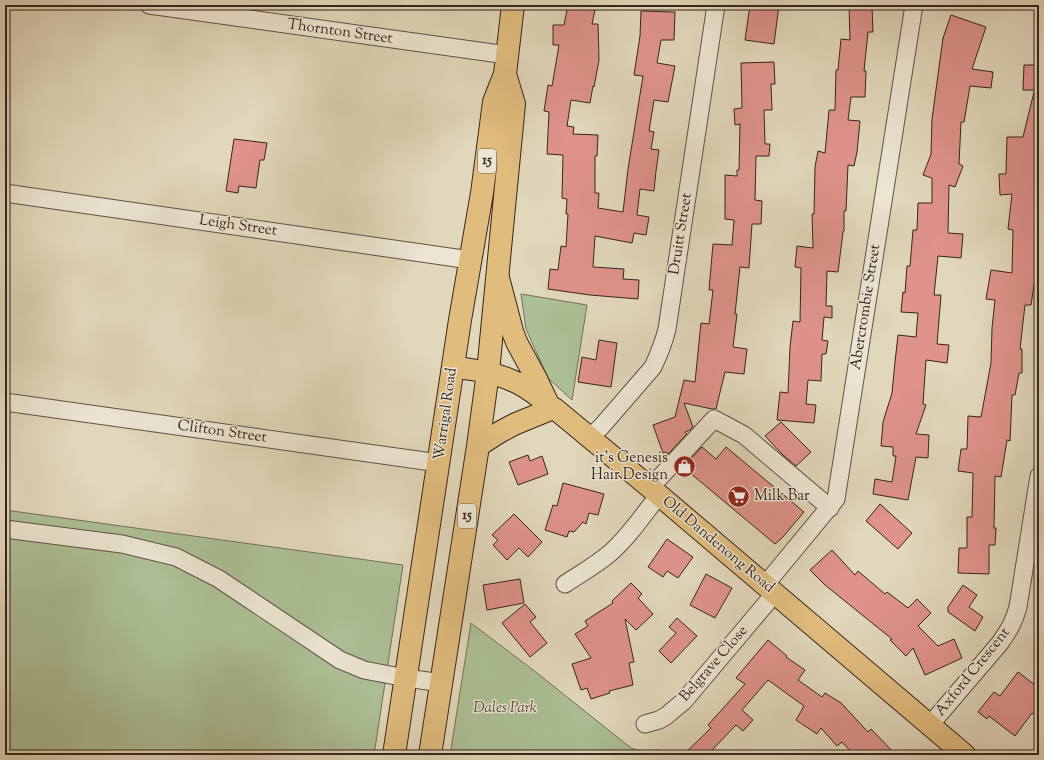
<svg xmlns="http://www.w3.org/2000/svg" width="1044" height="760" viewBox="0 0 1044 760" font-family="'Sorts Mill Goudy',serif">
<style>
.green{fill:#acbf95;stroke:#71725a}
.building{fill:#df938b;stroke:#36251e}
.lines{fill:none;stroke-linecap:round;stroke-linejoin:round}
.minor-casing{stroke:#615245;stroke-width:19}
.major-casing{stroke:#36251e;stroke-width:23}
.highway-casing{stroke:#36251e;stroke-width:24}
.minor{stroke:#ece5d2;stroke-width:17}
.major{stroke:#e0bc7d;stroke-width:21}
.highway{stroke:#e0bc7d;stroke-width:22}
.labels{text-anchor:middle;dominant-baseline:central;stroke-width:3;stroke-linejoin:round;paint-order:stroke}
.shield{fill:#ece5d2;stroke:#6d5f54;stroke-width:1}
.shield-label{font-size:14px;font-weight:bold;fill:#36251e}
.street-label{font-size:15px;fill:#36251e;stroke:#ece5d2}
.poi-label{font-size:15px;fill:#36251e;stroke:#ece5d2;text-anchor:end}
.park-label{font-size:15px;font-style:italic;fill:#544c3c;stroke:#ece5d2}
</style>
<rect width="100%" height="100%" fill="#e1d7ba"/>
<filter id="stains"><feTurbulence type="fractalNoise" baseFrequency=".005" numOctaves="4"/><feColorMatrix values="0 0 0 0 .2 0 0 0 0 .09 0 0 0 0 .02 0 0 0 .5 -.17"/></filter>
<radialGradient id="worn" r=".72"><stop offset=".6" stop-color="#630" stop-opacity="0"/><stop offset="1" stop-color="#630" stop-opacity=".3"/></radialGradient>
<path class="green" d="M 521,294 L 587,305 L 572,400 L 548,378 L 526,329 Z
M 5,510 L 403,565 L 374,755 L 5,755 Z
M 471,623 L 537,673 L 631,748 L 644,752 L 660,750 L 661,755 L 450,755 Z"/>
<path class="building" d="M 568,5 L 596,5 L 592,24 L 598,24 L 599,60 L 594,87 L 593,86 L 590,103 L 571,100 L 567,126 L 574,127 L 573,134 L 598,135 L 597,156 L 595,156 L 595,193 L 599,193 L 598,208 L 623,212 L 628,169 L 643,76 L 634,75 L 640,36 L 641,11 L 675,12 L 674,40 L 661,40 L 657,63 L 675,66 L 668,102 L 654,100 L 649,131 L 654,132 L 651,149 L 659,150 L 656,171 L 654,191 L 640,189 L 637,215 L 649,217 L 646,235 L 634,233 L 632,243 L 595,236 L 593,267 L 624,269 L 623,279 L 639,280 L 638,299 L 590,295 L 548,289 L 550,269 L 558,270 L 561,246 L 566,247 L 568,214 L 566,214 L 567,199 L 562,198 L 563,155 L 547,154 L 549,112 L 544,111 L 548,85 L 552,86 L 559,45 L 553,45 L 553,25 L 564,25 Z
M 750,5 L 779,5 L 774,44 L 745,40 Z
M 849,5 L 872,5 L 873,32 L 868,32 L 864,71 L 866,71 L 865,97 L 851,97 L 848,120 L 860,121 L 857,152 L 854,166 L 848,165 L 846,211 L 844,211 L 844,231 L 843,232 L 838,272 L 827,271 L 826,306 L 832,306 L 832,318 L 824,317 L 822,340 L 828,341 L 826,354 L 822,354 L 821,381 L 808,380 L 806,404 L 816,405 L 814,423 L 777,420 L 780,392 L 788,393 L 790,347 L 793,321 L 800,322 L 801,268 L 795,267 L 797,246 L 813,248 L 812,214 L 814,214 L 815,167 L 818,151 L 825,153 L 829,110 L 835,110 L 836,70 L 838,70 L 841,39 L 850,40 Z
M 951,15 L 986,27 L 972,69 L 993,72 L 991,88 L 970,86 L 964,122 L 961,122 L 959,164 L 963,166 L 955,187 L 949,185 L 948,233 L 963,234 L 961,258 L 938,256 L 934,295 L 941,295 L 937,344 L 949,345 L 947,363 L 926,360 L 923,404 L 926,405 L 916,434 L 929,435 L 928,458 L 916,457 L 908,500 L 873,494 L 875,479 L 892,482 L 896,456 L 893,456 L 893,447 L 881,446 L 883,422 L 892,393 L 895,362 L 898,335 L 916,337 L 918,313 L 901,312 L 903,292 L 905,293 L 907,266 L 910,266 L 913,230 L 917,230 L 918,203 L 932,203 L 932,178 L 923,175 L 931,154 L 932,119 L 943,38 Z
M 774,62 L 775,84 L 771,84 L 772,110 L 764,110 L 765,144 L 770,144 L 769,156 L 756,156 L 755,200 L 762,201 L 761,224 L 752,224 L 749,268 L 740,267 L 735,314 L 737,314 L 733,347 L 747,349 L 744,374 L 725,372 L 716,409 L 712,409 L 684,403 L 693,427 L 690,430 L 685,432 L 687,434 L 668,454 L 666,452 L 663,453 L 653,425 L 675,417 L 684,380 L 695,382 L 701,323 L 709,324 L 713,290 L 709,290 L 713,244 L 732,245 L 734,220 L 725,219 L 725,175 L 737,176 L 737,170 L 739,170 L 740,124 L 735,125 L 734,109 L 742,108 L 741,63 Z
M 1024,65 L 1039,65 L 1039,90 L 1023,90 Z
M 1034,92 L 1039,93 L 1038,265 L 1037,265 L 1031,305 L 1025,305 L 1020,349 L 1022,349 L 1022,373 L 1019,373 L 1015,395 L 1012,395 L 1010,441 L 1007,440 L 1001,477 L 995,476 L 994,528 L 996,528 L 995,545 L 989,545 L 989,574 L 958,573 L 959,548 L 967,548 L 967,517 L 972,517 L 973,473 L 958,471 L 961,449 L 967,449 L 968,416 L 981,417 L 991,363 L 992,328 L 995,300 L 986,299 L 991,270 L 1012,273 L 1013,230 L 1008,229 L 1012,194 L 1000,195 L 999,174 L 1006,174 L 1007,137 L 1023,137 Z
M 234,139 L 267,143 L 264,160 L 260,160 L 256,188 L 239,186 L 238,193 L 226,191 Z
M 599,340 L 617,343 L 611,387 L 578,382 L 582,357 L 596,360 Z
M 781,422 L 811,452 L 796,466 L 783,455 L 765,436 Z
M 702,447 L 716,459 L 726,447 L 804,512 L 782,538 L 775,544 L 683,467 Z
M 528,455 L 530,461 L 542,456 L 548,474 L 518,485 L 509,462 Z
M 563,483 L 604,494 L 598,515 L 589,513 L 586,524 L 583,522 L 574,532 L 569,531 L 567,537 L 545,530 L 553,505 L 557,506 Z
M 880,504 L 912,533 L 898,549 L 866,521 Z
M 514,514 L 542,542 L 528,557 L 519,548 L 507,560 L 493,545 L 498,540 L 492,535 Z
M 667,539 L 693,557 L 678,578 L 667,571 L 663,577 L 648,567 Z
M 832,550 L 855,575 L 858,571 L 885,594 L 887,592 L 908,608 L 917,599 L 931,613 L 918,626 L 938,646 L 954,639 L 962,658 L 925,675 L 913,648 L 906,656 L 890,640 L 892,639 L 825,585 L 810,570 Z
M 706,574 L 732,588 L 715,618 L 690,605 Z
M 520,579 L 524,603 L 487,610 L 483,585 Z
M 631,583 L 642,594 L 638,598 L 653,614 L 636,630 L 625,619 L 634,662 L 629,663 L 633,685 L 609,691 L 610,693 L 591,699 L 587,688 L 581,690 L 572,664 L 591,658 L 575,634 L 588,626 L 585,621 L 613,603 L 612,601 Z
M 963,585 L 977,595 L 969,607 L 983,617 L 975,631 L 948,612 L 948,607 Z
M 525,604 L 536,617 L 530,622 L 547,643 L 530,657 L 502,623 Z
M 677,618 L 697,636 L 671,663 L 659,651 L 676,633 L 669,627 Z
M 768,640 L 787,656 L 786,657 L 805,670 L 798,680 L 822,697 L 825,693 L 841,703 L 868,732 L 871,729 L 896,755 L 854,755 L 842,742 L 837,746 L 821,728 L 817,734 L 796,720 L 804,706 L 768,680 L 742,710 L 753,720 L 743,731 L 736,725 L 713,749 L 719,755 L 683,755 L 711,728 L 708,725 L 745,684 L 736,678 Z
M 1018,672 L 1039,688 L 1039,718 L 1032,713 L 1015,736 L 989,716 L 987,719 L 978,712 L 994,692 L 1000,696 Z"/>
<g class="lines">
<defs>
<path id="minor" d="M 149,5 L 507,55
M 5,193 L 470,260
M 5,402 L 439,463
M 590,437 L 601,427 L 653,367 C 659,354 664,342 667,329 L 716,5
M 650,488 L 714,419 L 744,435 L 830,508
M 5,529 L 122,544 L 176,557 L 219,579 L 340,660 L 364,670 L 406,678 L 442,683
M 565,584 C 580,574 596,565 609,554 C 628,538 643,515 659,495
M 765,585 L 836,499 L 914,5
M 645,724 L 659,720 L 666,716 L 684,701 L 775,593
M 930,725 L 1000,643 C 1009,630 1014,622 1018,607 L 1039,476"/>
<path id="major" d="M 498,276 L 513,333 L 517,343 L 536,378 L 548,403
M 453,367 C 474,370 494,372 513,381 C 526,386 536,395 547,403
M 478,446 L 500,432 L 515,424 L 554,408 L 659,495 L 965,755"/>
<path id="highway" d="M 394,755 L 460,320 L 482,193 L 494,102 L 505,74 L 513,5
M 430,755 L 478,446 L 488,372 L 514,104 L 505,74"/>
</defs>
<use href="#minor" class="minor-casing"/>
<use href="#major" class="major-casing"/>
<use href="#highway" class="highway-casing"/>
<use href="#minor" class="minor"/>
<use href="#major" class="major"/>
<use href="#highway" class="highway"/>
</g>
<defs>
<symbol id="shop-disc" viewBox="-11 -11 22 22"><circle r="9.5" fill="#8f2418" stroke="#ece5d2"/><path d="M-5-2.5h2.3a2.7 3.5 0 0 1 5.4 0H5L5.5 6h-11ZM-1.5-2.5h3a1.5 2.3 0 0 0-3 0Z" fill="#fff"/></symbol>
<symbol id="supermarket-disc" viewBox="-11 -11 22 22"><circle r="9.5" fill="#8f2418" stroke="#ece5d2"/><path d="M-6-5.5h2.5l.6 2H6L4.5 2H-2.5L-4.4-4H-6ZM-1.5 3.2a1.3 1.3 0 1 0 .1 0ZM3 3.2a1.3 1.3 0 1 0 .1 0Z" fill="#fff"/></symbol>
</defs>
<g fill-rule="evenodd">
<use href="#shop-disc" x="672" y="454" width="25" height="25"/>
<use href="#supermarket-disc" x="726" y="484" width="25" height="25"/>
</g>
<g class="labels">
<g class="shield">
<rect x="478" y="149" width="18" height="24" rx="3"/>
<rect x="458" y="504" width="18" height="24" rx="3"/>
</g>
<g class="shield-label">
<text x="487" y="161">15</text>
<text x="467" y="516">15</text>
</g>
<g class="street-label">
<text transform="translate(340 32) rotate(8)">Thornton Street</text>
<text transform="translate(238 226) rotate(8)">Leigh Street</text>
<text transform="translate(681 234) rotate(-81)">Druitt Street</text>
<text transform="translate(866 307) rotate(-81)">Abercrombie Street</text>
<text transform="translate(446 414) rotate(-82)">Warrigal Road</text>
<text transform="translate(222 432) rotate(8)">Clifton Street</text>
<text transform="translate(718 545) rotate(40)">Old Dandenong Road</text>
<text transform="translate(714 664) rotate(-49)">Belgrave Close</text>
<text transform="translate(973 672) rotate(-51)">Axford Crescent</text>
</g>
<g class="poi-label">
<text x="668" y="458">it's Genesis<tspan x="668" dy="17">Hair Design</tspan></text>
<text x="754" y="496" text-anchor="start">Milk Bar</text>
</g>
<g class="park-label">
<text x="505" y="708">Dales Park</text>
</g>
</g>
<rect width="1044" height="760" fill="none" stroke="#e1d7ba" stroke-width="20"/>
<rect x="6" y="6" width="1032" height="748" fill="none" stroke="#36251e" stroke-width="2"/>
<rect x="10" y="10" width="1024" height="740" fill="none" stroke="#36251e"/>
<rect width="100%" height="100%" filter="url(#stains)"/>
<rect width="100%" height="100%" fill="url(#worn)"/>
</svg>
